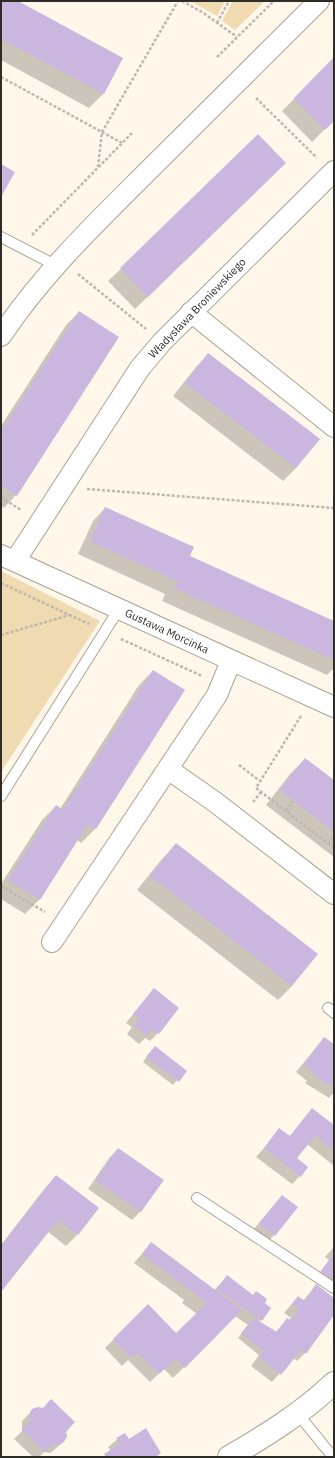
<svg xmlns="http://www.w3.org/2000/svg" width="335" height="1458" viewBox="0 0 335 1458" font-family="'IBM Plex Sans',sans-serif">
<style>
.green{fill:#f0dab1}
.shadow{fill:#0003}
.building{fill:#cab6de}
.lines{fill:none;stroke-linecap:round;stroke-linejoin:round}
.lane-casing{stroke:#aaa396;stroke-width:12}
.street-casing{stroke:#aaa396;stroke-width:22}
.secondary-casing{stroke:#aaa396;stroke-width:24}
.path{stroke:#bdb7ac;stroke-width:2.5;stroke-dasharray:3 2;stroke-linecap:butt}
.lane{stroke:#fff;stroke-width:10}
.street{stroke:#fff;stroke-width:20}
.secondary{stroke:#fff;stroke-width:22}
.labels{text-anchor:middle;dominant-baseline:central;stroke-width:3;stroke-linejoin:round;paint-order:stroke}
.street-label{font-size:11px;fill:#2f2c27;stroke:#fff}
</style>
<rect width="100%" height="100%" fill="#fff7e9"/>
<path class="green" d="M 190,1 L 225,1 L 217,16 Z
M 233,1 L 265,1 L 235,30 L 222,21 Z
M 1,571 L 100,621 L 1,772 Z"/>
<path class="shadow" d="M 1,1 L 16,1 L 122,58 L 103,94 L 89,108 L 1,60 Z
M 334,59 L 334,120 L 312,142 L 282,111 Z
M 272,176 L 135,309 L 108,281 L 121,269 Z
M 79,312 L 16,495 L 4,508 L 1,506 L 1,426 L 66,325 Z
M 209,354 L 318,439 L 296,468 L 283,481 L 173,396 L 196,367 Z
M 105,508 L 188,557 L 334,622 L 334,668 L 327,675 L 162,601 L 165,594 L 78,554 L 93,521 Z
M 153,671 L 183,690 L 95,829 L 81,843 L 77,840 L 39,900 L 25,914 L 1,899 L 1,884 L 42,820 L 56,806 L 60,809 L 139,685 Z
M 305,759 L 334,782 L 334,857 L 266,805 L 291,773 Z
M 176,844 L 292,986 L 278,1000 L 137,890 L 162,859 Z
M 154,989 L 158,1033 L 150,1041 L 145,1038 L 139,1044 L 127,1034 L 132,1027 L 126,1023 Z
M 324,1038 L 334,1045 L 334,1092 L 329,1098 L 305,1083 L 307,1081 L 296,1072 Z
M 150,1052 L 185,1071 L 173,1085 L 143,1062 Z
M 312,1110 L 334,1127 L 334,1166 L 307,1144 L 296,1158 L 300,1176 L 292,1184 L 256,1157 L 280,1130 L 289,1137 Z
M 118,1149 L 162,1180 L 140,1212 L 132,1220 L 88,1189 L 110,1157 Z
M 56,1176 L 97,1208 L 77,1235 L 66,1246 L 47,1231 L 1,1291 L 1,1245 L 45,1188 Z
M 283,1196 L 274,1235 L 266,1244 L 251,1232 Z
M 151,1243 L 214,1290 L 227,1277 L 263,1303 L 261,1320 L 259,1322 L 275,1333 L 287,1319 L 289,1320 L 291,1318 L 284,1313 L 290,1306 L 298,1297 L 303,1301 L 316,1285 L 334,1299 L 334,1314 L 305,1353 L 297,1361 L 293,1358 L 272,1382 L 251,1366 L 259,1355 L 238,1338 L 248,1325 L 235,1316 L 173,1378 L 164,1369 L 150,1382 L 128,1360 L 122,1366 L 105,1348 L 148,1306 L 169,1342 L 197,1314 L 182,1303 L 184,1300 L 134,1263 Z
M 334,1247 L 334,1295 L 314,1280 L 329,1260 L 325,1257 Z
M 31,1412 L 65,1432 L 63,1442 L 54,1450 L 50,1453 L 44,1452 L 39,1457 L 33,1457 L 14,1439 L 22,1431 L 22,1421 Z
M 124,1434 L 128,1441 L 160,1453 L 156,1457 L 103,1457 L 111,1451 L 108,1447 Z"/>
<path class="building" d="M 1,1 L 18,1 L 123,58 L 104,94 L 1,39 Z
M 334,57 L 334,121 L 325,130 L 294,98 Z
M 258,134 L 286,163 L 148,297 L 120,268 Z
M 1,164 L 15,172 L 1,197 Z
M 79,311 L 119,337 L 17,496 L 1,485 L 1,432 Z
M 208,353 L 320,439 L 296,468 L 185,383 Z
M 105,507 L 194,547 L 190,556 L 334,621 L 334,660 L 174,588 L 177,581 L 90,541 Z
M 153,670 L 185,690 L 96,829 L 88,824 L 40,900 L 8,880 L 56,805 L 63,810 Z
M 305,758 L 334,780 L 334,832 L 280,790 Z
M 176,843 L 318,954 L 292,986 L 150,876 Z
M 154,988 L 179,1008 L 159,1034 L 153,1029 L 148,1036 L 134,1025 L 139,1019 L 133,1014 Z
M 324,1037 L 334,1044 L 334,1087 L 328,1083 L 327,1084 L 313,1074 L 314,1072 L 304,1064 Z
M 155,1046 L 187,1071 L 179,1082 L 146,1057 Z
M 312,1108 L 334,1125 L 334,1151 L 315,1136 L 297,1158 L 308,1167 L 301,1177 L 264,1148 L 279,1128 L 290,1136 Z
M 118,1148 L 164,1180 L 141,1212 L 95,1180 Z
M 56,1175 L 99,1208 L 78,1235 L 58,1220 L 1,1292 L 1,1246 Z
M 282,1195 L 298,1207 L 275,1236 L 259,1223 Z
M 151,1242 L 242,1310 L 185,1368 L 176,1359 L 159,1374 L 138,1353 L 131,1358 L 113,1339 L 148,1304 L 176,1333 L 207,1303 L 142,1254 Z
M 334,1254 L 334,1280 L 321,1271 Z
M 227,1275 L 253,1295 L 256,1291 L 267,1299 L 265,1303 L 271,1308 L 262,1321 L 217,1289 Z
M 316,1284 L 334,1298 L 334,1315 L 306,1354 L 301,1350 L 281,1375 L 259,1357 L 264,1351 L 241,1333 L 254,1318 L 277,1332 L 287,1318 L 291,1320 L 299,1309 L 292,1304 L 298,1296 L 305,1301 Z
M 51,1399 L 75,1422 L 66,1432 L 67,1436 L 64,1442 L 59,1445 L 53,1444 L 45,1452 L 22,1430 L 30,1421 L 29,1415 L 32,1409 L 38,1407 L 43,1408 Z
M 146,1428 L 161,1453 L 155,1457 L 106,1457 L 104,1454 L 120,1444 L 116,1438 L 125,1433 L 129,1439 Z"/>
<g class="lines">
<defs>
<path id="lane" d="M 1,237 L 55,265
M 1,796 L 119,609
M 328,1008 L 334,1013
M 197,1198 L 334,1288
M 298,1414 L 333,1457"/>
<path id="street" d="M 191,312 L 334,427
M 1,336 C 43,273 98,221 152,167 C 208,112 263,56 319,1
M 1,555 L 334,707
M 15,561 L 140,368 L 162,342 L 334,171
M 168,769 L 215,802 L 334,894
M 52,942 L 217,695 L 231,661"/>
<path id="secondary" d="M 229,1457 C 267,1435 302,1413 334,1383"/>
</defs>
<use href="#lane" class="lane-casing"/>
<use href="#street" class="street-casing"/>
<use href="#secondary" class="secondary-casing"/>
<path class="path" d="M 182,1 L 202,12 L 237,37
M 217,23 L 229,1
M 217,57 L 274,1
M 1,77 L 122,143
M 256,98 L 317,158
M 98,167 L 102,132 L 178,1
M 32,235 L 132,133
M 78,274 L 146,329
M 87,489 L 334,508
M 1,497 L 21,510
M 1,583 L 89,624
M 1,635 L 70,615
M 121,639 L 202,676
M 301,716 L 256,788 L 334,848
M 239,765 L 260,781
M 253,802 L 261,792
M 286,811 L 293,801
M 328,844 L 334,836
M 1,886 L 45,912"/>
<use href="#lane" class="lane"/>
<use href="#street" class="street"/>
<use href="#secondary" class="secondary"/>
</g>
<g class="labels">
<g class="street-label">
<text transform="translate(197 308) rotate(-46)">Władysława Broniewskiego</text>
<text transform="translate(167 631) rotate(25)">Gustawa Morcinka</text>
</g>
</g>
<rect width="335" height="1458" fill="none" stroke="#2f2c27" stroke-width="4"/>
</svg>
